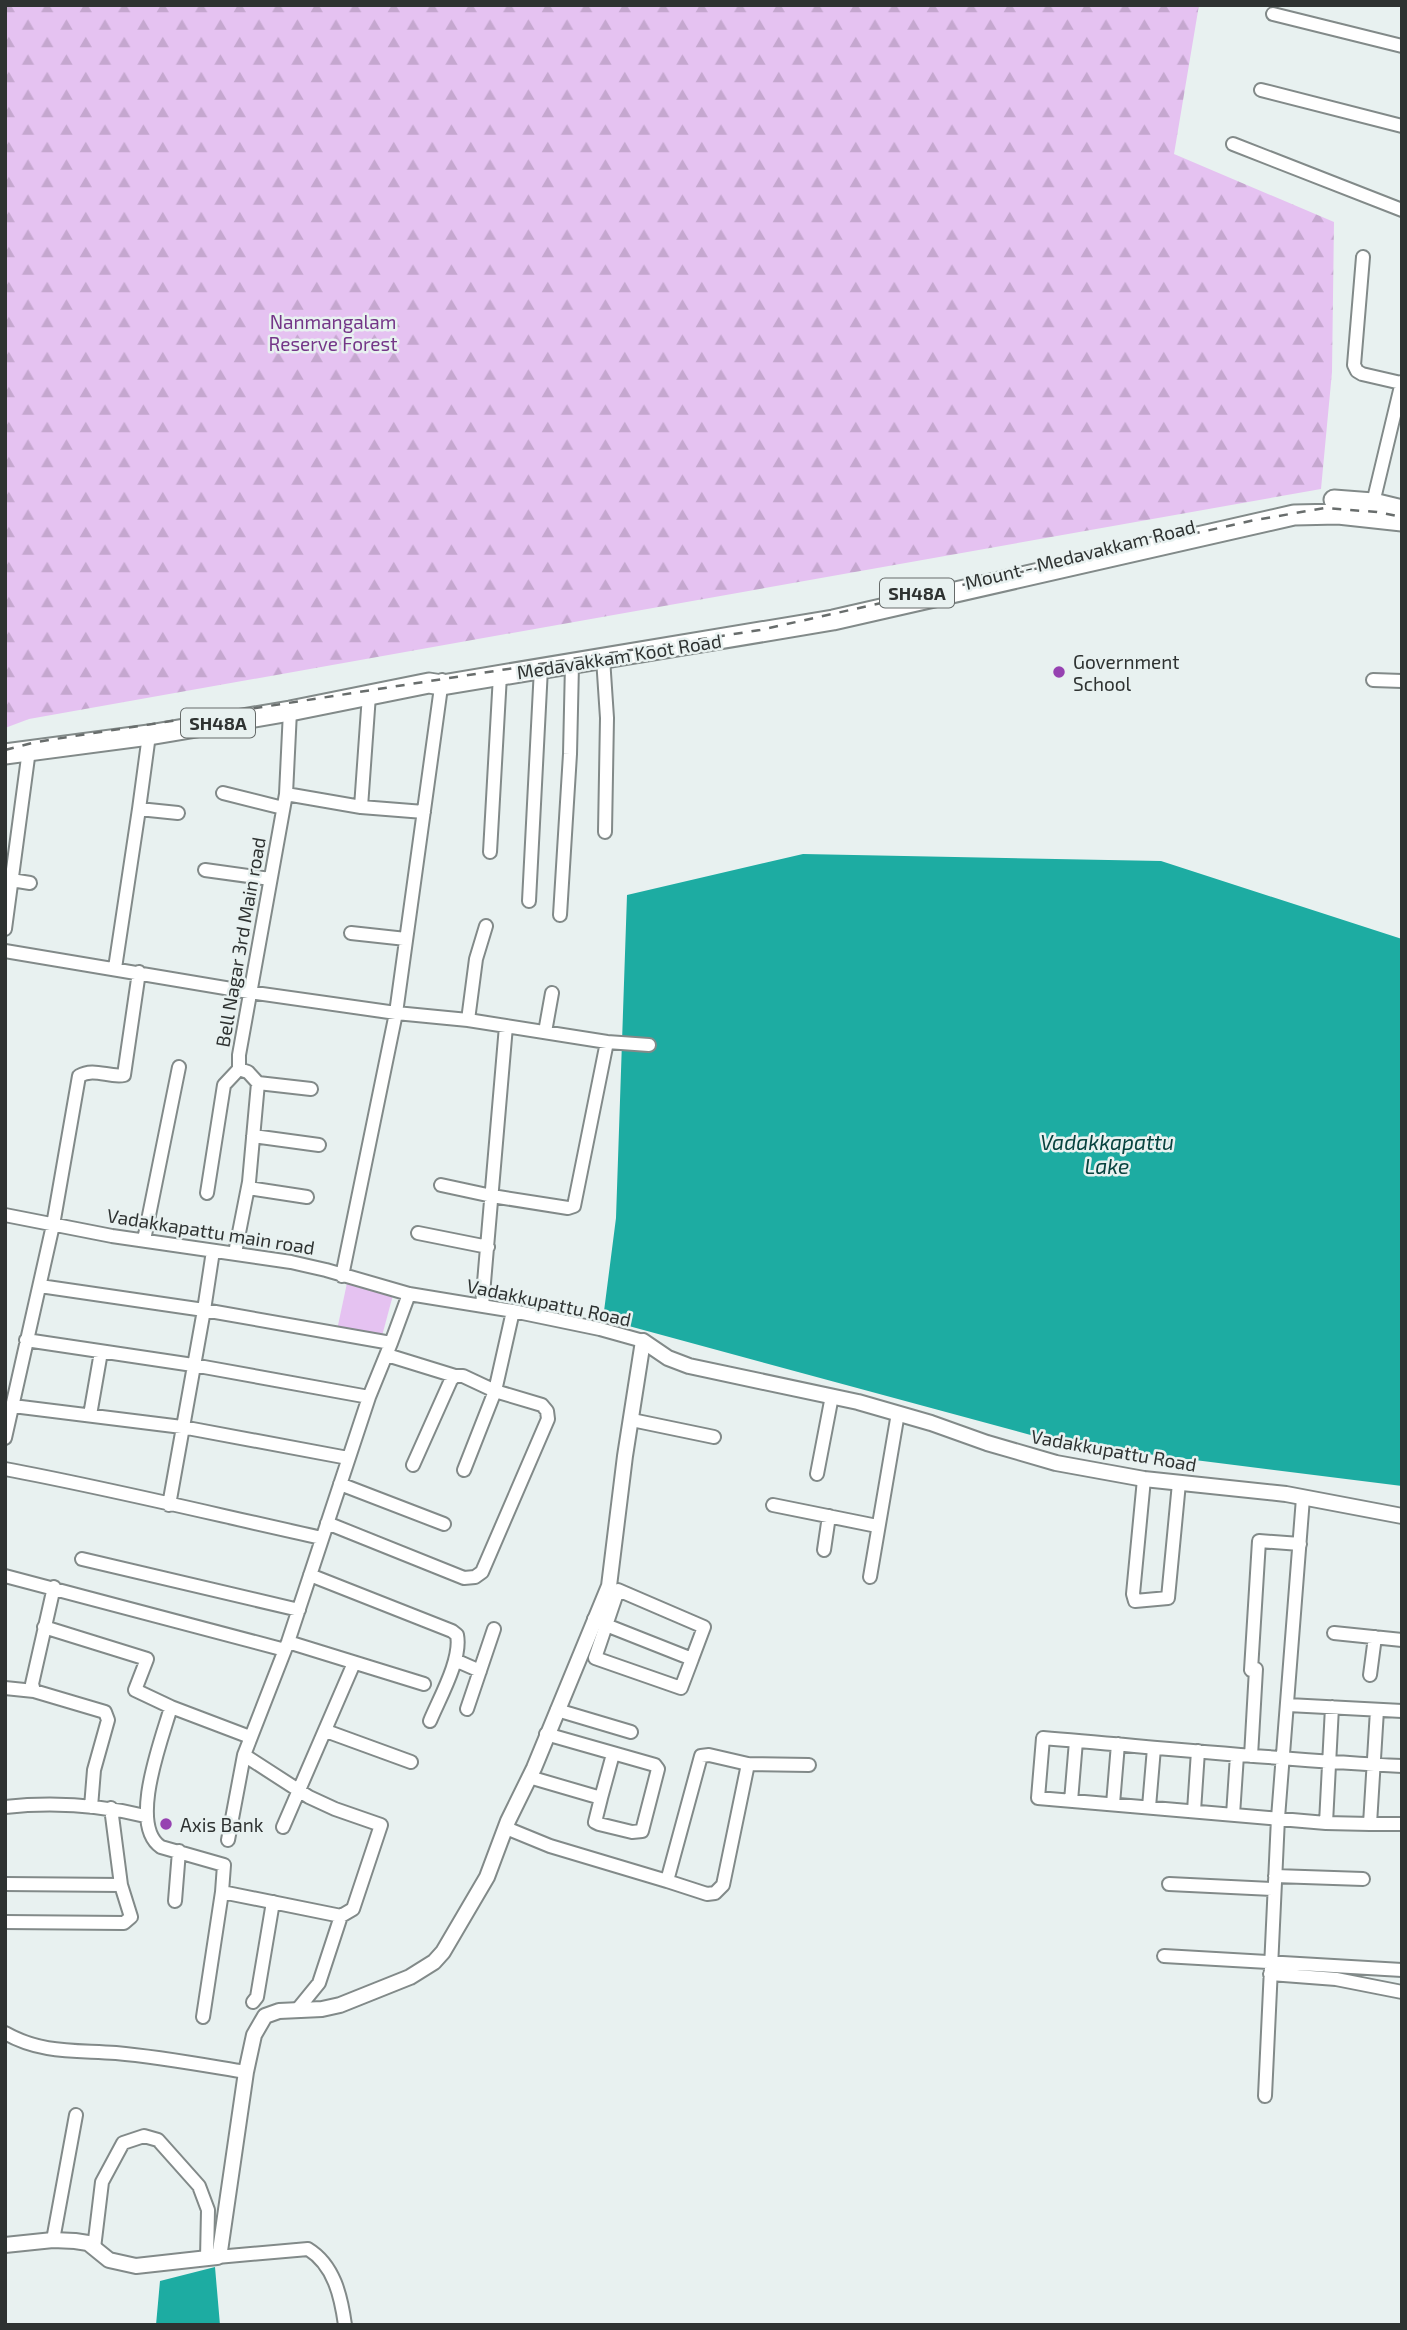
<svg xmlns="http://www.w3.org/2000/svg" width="1407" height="2330" viewBox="0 0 1407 2330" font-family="'Exo 2',sans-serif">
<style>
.green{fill:#e5c2f1}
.forest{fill:url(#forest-firs)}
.water{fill:#1daca2}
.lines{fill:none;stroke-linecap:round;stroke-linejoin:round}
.minor-casing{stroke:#828a89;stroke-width:16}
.tertiary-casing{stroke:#828a89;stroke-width:18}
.primary-casing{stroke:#828a89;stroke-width:23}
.minor{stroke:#fff;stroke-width:12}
.tertiary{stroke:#fff;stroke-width:14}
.primary{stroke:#fff;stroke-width:19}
.rail{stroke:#686d6c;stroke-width:2.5;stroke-dasharray:9 9;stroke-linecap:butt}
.poi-dot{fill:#9642b1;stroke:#e8f1f0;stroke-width:2.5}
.labels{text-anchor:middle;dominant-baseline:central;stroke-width:5;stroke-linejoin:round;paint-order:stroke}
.shield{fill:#e8f1f0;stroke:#666b6a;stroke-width:2}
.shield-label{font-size:18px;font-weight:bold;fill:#2e3231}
.park-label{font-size:19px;fill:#743688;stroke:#e8f1f0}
.street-label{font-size:19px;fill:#2e3231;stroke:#e8f1f0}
.poi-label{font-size:19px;fill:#2e3231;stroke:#e8f1f0;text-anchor:start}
.water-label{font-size:21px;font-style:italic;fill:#08433f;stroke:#e8f1f0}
</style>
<defs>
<pattern id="forest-firs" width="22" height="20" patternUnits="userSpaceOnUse" patternTransform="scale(1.75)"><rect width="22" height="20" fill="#e5c2f1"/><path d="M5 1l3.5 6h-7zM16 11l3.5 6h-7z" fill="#c5a7cf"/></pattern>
</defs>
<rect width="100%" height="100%" fill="#e8f1f0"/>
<path class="green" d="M 347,1283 L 393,1295 L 382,1336 L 337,1330 Z"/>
<path class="forest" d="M 5,5 L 1199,5 L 1174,154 L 1334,222 L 1332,372 L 1321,489 L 29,719 L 5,728 Z"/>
<path class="water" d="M 803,854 L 1161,861 L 1402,939 L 1402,1486 L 1060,1443 L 603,1319 L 616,1218 L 627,895 Z
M 215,2267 L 220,2325 L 156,2325 L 160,2281 Z"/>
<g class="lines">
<defs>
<path id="minor" d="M 1273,14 L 1402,46
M 1261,90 L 1402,126
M 1233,144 L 1402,210
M 1363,257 L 1354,365 L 1357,371 L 1362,374 L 1401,383
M 1373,503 L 1402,382
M 603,658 L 607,718 L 605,832
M 442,680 L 396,1013 L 468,1020 L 607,1042 L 649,1045
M 1373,680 L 1402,681
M 223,793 L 283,808
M 286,794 L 361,807 L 369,695
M 361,807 L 424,812
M 139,809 L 149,735
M 490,852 L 500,675
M 205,870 L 270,879
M 5,879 L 30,883
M 529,901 L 541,668
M 560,915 L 570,754 L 572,664
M 5,929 L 29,750
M 351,933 L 406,939
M 5,951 L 249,992 L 396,1013 L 342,1276
M 115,968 L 139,809 L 178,813
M 468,1020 L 476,959 L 486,926
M 545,1032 L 552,993
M 258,1083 L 311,1089
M 253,1136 L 319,1145
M 441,1185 L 492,1196 L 568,1208 L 574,1206 L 607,1042
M 248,1188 L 307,1197
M 207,1193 L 224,1085 L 239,1069
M 5,1215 L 112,1236 L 291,1262 L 326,1270 L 409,1294 L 513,1311 L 600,1329 L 643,1341
M 418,1233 L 488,1247
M 144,1240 L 179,1067
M 235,1253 L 249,1182 L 258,1083 L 248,1072 L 239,1069 L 239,1055 L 286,794 L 290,711
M 40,1286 L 204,1310 L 213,1251
M 482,1306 L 506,1026
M 26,1340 L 193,1365 L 369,1397
M 387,1355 L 455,1376
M 13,1406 L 182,1427 L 348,1458
M 90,1415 L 101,1352
M 632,1420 L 714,1437
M 5,1438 L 53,1225 L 79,1076 C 94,1067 109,1078 124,1075 L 139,972
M 5,1469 C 112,1489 217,1515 322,1538
M 464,1470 L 495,1391 L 513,1311
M 817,1474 L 832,1396
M 1144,1479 L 1133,1594 L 1135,1601 L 1168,1598 L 1179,1483
M 340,1484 L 444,1524
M 169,1505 L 204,1310 L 391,1343
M 773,1505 L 877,1526
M 327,1523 L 464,1578 L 475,1577 L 482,1572 L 548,1419 L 547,1411 L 542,1405 L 495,1391 L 463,1376 L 455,1376 L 451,1380 L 413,1465
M 824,1550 L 829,1516
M 82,1559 L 299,1610
M 310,1575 L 452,1631 L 457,1635 C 462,1659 439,1699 430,1721
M 5,1576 L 285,1650
M 870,1577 L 898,1413
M 54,1587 L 32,1684 L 34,1691 L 105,1712 L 108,1720 L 94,1770 L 91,1807
M 594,1619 L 606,1625 L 692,1659 L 704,1627 L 618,1590 L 595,1658 L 681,1688 L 692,1659
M 44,1627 L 147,1659 L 135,1690 L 171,1707 L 250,1737
M 1334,1633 L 1402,1640
M 288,1642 L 424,1684
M 455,1660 L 480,1671
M 1370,1675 L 1375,1637
M 5,1688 L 34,1691
M 1288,1705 L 1402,1711
M 171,1707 C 162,1739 128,1825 161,1847 L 224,1865 L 222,1892 L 203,2017
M 467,1709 L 494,1629
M 557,1710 L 631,1732
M 1377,1710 L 1370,1824 L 1326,1823 L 1038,1798 L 1043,1738 C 1163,1748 1282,1760 1402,1766
M 326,1731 L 411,1762
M 1251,1756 L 1256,1669 L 1251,1670 L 1259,1541 L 1300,1544
M 529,1777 L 601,1798 L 595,1822 L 599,1824 L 632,1832 L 642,1831 L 658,1769 L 655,1765 L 546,1734
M 601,1798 L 613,1754
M 1071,1801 L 1076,1741
M 1113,1804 L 1118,1744
M 5,1807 C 52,1802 100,1805 145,1816
M 1149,1807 L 1154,1748
M 1194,1811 L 1198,1751
M 1233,1815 L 1237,1755
M 1326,1823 L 1332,1707
M 1370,1824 L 1402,1824
M 283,1827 L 354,1663
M 506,1828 L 550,1846 L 667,1881 L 701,1756 L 709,1755 L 748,1764 L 809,1765
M 228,1840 L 244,1755 L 288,1642 L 369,1397 L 391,1343 L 409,1294
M 1275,1876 L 1363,1879
M 667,1881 L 707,1894 L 715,1893 L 723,1885 L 748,1764
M 5,1884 L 121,1885
M 1169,1884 L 1274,1889
M 222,1892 L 341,1916 L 353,1909 L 381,1825 L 335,1809 L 309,1797 L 244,1755
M 175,1901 L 179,1851
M 5,1922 L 124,1923 L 131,1917 L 121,1885 L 111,1808
M 1164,1956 L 1402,1970
M 1270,1974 L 1336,1979 L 1402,1992
M 253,2002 L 257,1997 L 273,1902
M 297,2010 L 319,1983 L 341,1916
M 5,2033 C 42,2054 76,2050 116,2053 C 160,2057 203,2065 246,2072
M 1265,2096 L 1278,1818 L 1303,1498
M 53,2240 L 76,2115
M 94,2248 L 102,2182 L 123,2143 L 144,2136 L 158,2140 L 199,2186 L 208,2210 L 207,2258
M 217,2257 L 308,2249 C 334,2265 341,2296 345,2325"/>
<path id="tertiary" d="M 5,2245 L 53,2240 L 75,2241 L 88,2243 L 109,2260 L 136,2266 L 217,2257 L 220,2251 L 246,2072 L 254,2035 L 265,2016 L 279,2011 L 322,2009 L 340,2005 L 410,1977 L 434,1962 L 443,1952 L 487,1877 L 508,1821 L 534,1768 L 609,1586 L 625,1456 L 643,1341 L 668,1358 L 689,1366 L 858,1402 L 931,1423 L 987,1443 L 1056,1463 L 1144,1479 L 1286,1494 L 1402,1516"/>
<path id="primary" d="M 1334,500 L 1373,503 L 1402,510
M 5,754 L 149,735 L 290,711 L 429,683 L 442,685 L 833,620 L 1294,515 L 1338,514 L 1402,521"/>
</defs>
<use href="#minor" class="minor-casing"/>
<use href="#tertiary" class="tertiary-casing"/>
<use href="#primary" class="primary-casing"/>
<use href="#minor" class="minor"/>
<use href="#tertiary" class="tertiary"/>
<use href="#primary" class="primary"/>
<path class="rail" d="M 5,750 L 36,742 L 760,630 L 1255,520 L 1325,508 L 1377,512 L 1402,517"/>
</g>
<g class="poi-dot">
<circle cx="1059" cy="672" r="7"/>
<circle cx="166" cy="1824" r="7"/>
</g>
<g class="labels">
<g class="shield">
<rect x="880" y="578.5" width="74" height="29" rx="5"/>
<rect x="181" y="708.5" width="74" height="29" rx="5"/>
</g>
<g class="shield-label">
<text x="917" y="593">SH48A</text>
<text x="218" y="723">SH48A</text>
</g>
<g class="park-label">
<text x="333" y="321">Nanmangalam<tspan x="333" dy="22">Reserve Forest</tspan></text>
</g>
<g class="street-label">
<text transform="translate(1080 554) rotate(-14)">Mount - Medavakkam Road</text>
<text transform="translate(619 656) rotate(-9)">Medavakkam Koot Road</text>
<text transform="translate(240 942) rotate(-80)">Bell Nagar 3rd Main road</text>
<text transform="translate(211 1231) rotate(9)">Vadakkapattu main road</text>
<text transform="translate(549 1302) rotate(12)">Vadakkupattu Road</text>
<text transform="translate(1114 1450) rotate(10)">Vadakkupattu Road</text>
</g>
<g class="poi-label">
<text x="1073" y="661">Government<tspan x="1073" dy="22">School</tspan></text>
<text x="180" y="1824">Axis Bank</text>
</g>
<g class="water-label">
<text x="1107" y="1141">Vadakkapattu<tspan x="1107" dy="24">Lake</tspan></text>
</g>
</g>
<rect width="1407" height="2330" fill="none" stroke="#2e3231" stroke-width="14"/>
</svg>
